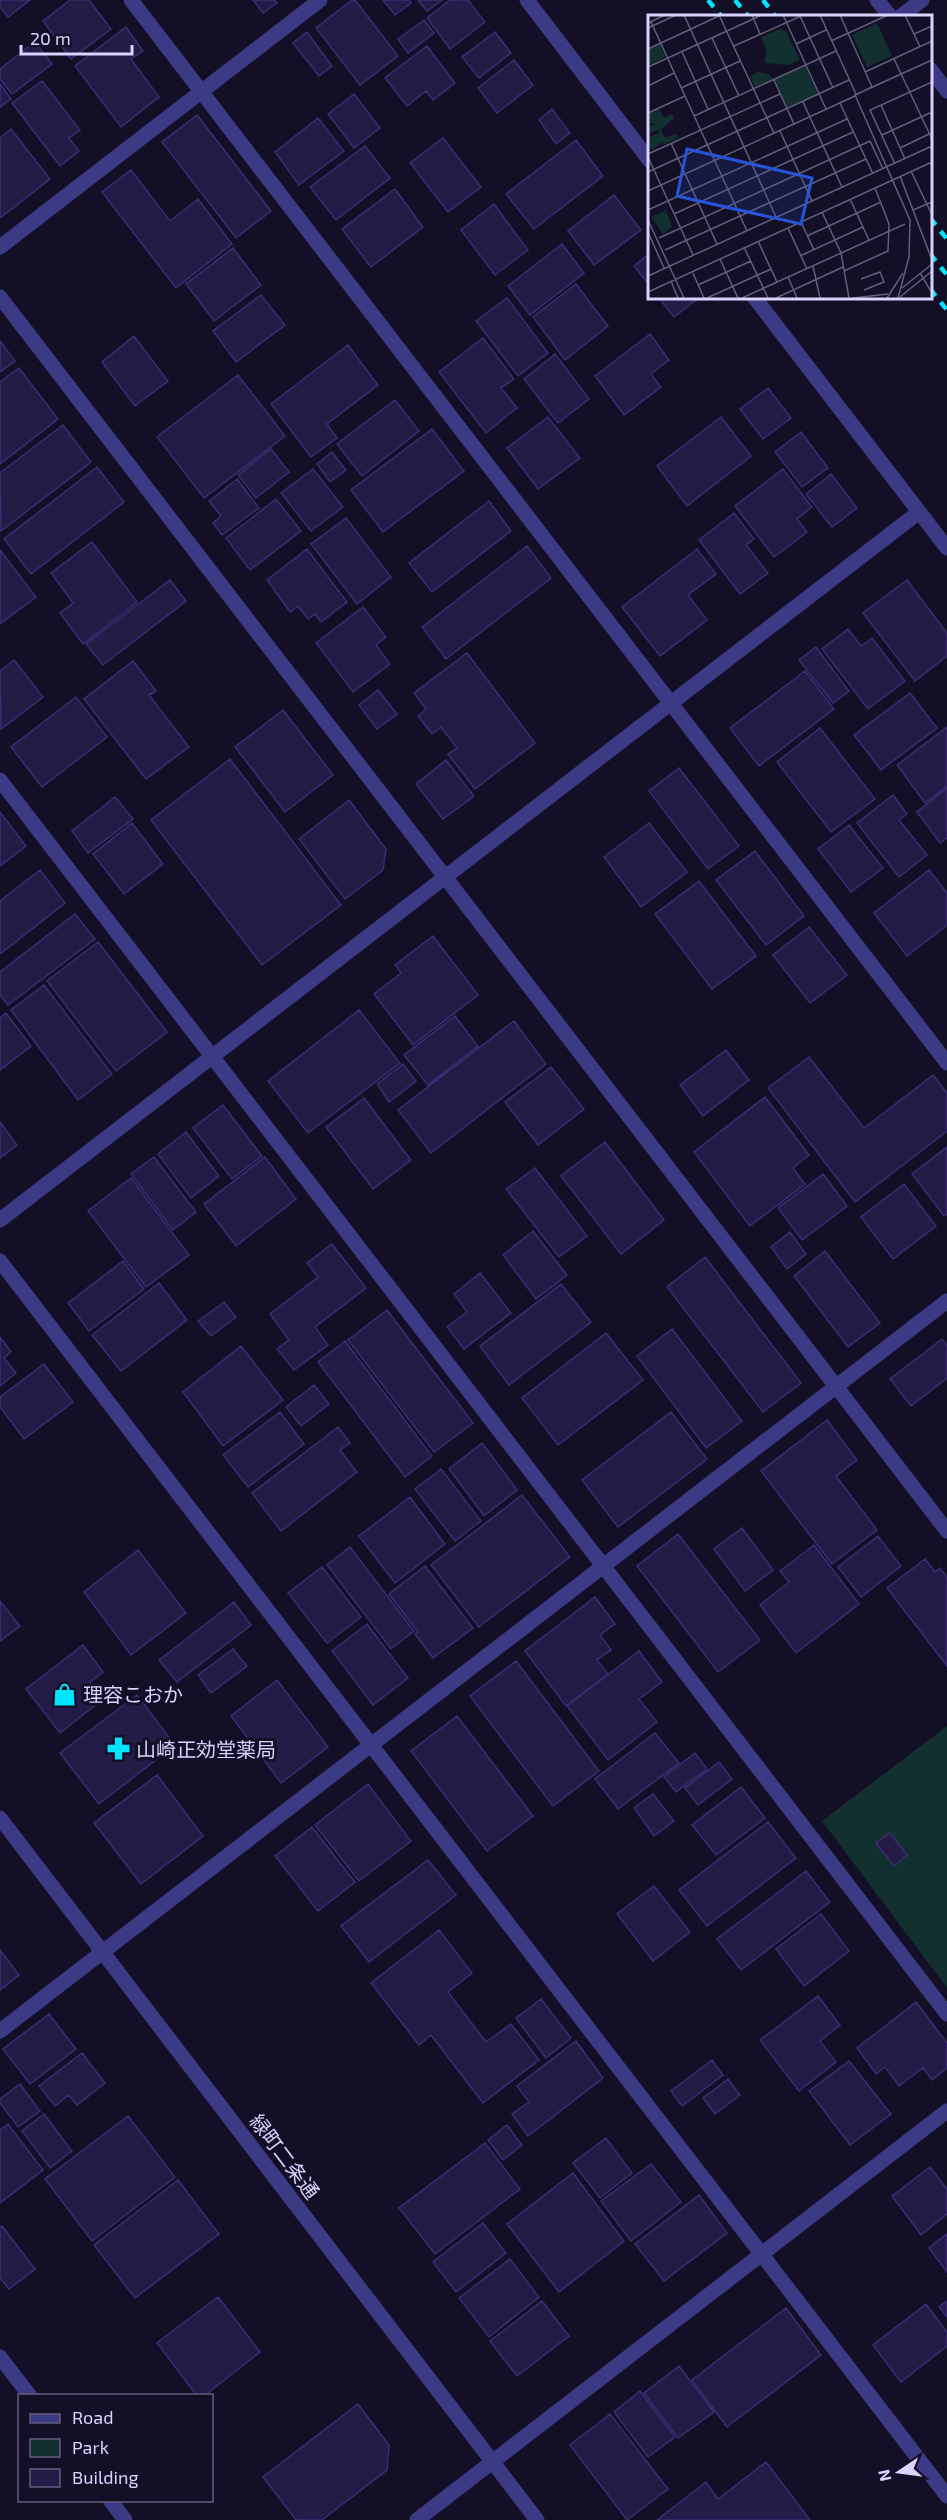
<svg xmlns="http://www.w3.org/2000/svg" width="947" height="2520" viewBox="0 0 947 2520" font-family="'Exo 2','Noto Sans JP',sans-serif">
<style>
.green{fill:#12302f}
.building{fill:#241b47;stroke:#3b2d73;stroke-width:1.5}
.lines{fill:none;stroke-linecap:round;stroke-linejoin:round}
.minor{stroke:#3d3a85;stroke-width:15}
.tertiary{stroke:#3d3a85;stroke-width:15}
.rail{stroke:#00e5ff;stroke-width:4.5;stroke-dasharray:9 8;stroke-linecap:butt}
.labels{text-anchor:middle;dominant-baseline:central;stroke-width:6;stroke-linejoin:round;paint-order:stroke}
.poi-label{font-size:20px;fill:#d9d4ff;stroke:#130f26;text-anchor:start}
.street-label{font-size:20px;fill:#d9d4ff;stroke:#130f26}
.inset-road{fill:none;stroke:#625e7d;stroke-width:1.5}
.view{fill:#2655da;fill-opacity:0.15;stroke:#2655da;stroke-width:3}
.inset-edge{fill:none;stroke:#d9d4ff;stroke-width:3}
</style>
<rect width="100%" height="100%" fill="#130f26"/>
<path class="green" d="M 947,1726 L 947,1988 L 822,1821 Z"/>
<path class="building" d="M 0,0 L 30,0 L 8,17 L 0,7 Z
M 70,0 L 89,0 L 111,29 L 71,59 L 43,21 Z
M 253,0 L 274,0 L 277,3 L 263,13 Z
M 352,0 L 355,0 L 398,56 L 360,85 L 316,28 Z
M 383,0 L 409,0 L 411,3 L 395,15 Z
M 418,0 L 442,0 L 427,11 Z
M 450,0 L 468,0 L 485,22 L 450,49 L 427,18 Z
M 424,20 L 434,33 L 408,53 L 398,39 Z
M 126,27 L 143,51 L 131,59 L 159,97 L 121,127 L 75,66 Z
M 307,32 L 332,66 L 319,76 L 293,43 Z
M 495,32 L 511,53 L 479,78 L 462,57 Z
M 35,42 L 52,64 L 12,94 L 0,79 L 0,69 Z
M 427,46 L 455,83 L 433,100 L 426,91 L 407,106 L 385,78 Z
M 514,60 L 533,85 L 497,113 L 478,88 Z
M 42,81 L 80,130 L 69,138 L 79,151 L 60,166 L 12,103 Z
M 0,84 L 11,99 L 0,107 Z
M 354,94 L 380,128 L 354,148 L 328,114 Z
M 552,109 L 570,133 L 556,144 L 539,120 Z
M 197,115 L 271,211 L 236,238 L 162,142 Z
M 318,118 L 344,151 L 299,185 L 275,152 Z
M 11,129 L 50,179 L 0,218 L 0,138 Z
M 443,138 L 481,187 L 448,212 L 410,163 Z
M 576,140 L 603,176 L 534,229 L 506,194 Z
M 365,146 L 390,178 L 336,220 L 310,187 Z
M 131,170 L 170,221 L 198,199 L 232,244 L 176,288 L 102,192 Z
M 395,189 L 423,227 L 371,267 L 342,229 Z
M 614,195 L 641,230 L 594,265 L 568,231 Z
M 494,204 L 528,250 L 495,275 L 461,230 Z
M 562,244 L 584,273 L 530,315 L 508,286 Z
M 233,248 L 261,285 L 214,321 L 186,284 Z
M 650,253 L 650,286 L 634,266 Z
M 576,284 L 608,326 L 565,360 L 533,317 Z
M 261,295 L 285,325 L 236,362 L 213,331 Z
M 658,297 L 699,297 L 699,298 L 674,317 Z
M 507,298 L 548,353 L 518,376 L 476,321 Z
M 650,334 L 669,360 L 651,374 L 661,387 L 624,415 L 595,376 Z
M 134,336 L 168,381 L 135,406 L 102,362 Z
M 483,338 L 514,379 L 501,388 L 517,408 L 486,433 L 439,372 Z
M 0,341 L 15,361 L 0,372 Z
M 348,345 L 378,385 L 327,424 L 337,438 L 311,457 L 271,404 Z
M 555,354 L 589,399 L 558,423 L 524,379 Z
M 19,368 L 58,419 L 0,464 L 0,382 Z
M 238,375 L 285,436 L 204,498 L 157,437 Z
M 768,388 L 791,418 L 763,439 L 740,409 Z
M 395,400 L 419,431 L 362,476 L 337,444 Z
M 548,417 L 580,458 L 538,489 L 507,448 Z
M 721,417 L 751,456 L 687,506 L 657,466 Z
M 63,425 L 91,462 L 1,531 L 0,473 Z
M 432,429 L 464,471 L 383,532 L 351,490 Z
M 801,432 L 828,468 L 802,487 L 775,452 Z
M 271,449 L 289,472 L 256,498 L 238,475 Z
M 332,452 L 346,470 L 330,482 L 317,464 Z
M 97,467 L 124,502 L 31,574 L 4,539 Z
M 313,469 L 343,507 L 311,531 L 281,493 Z
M 783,469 L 812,507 L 797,519 L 807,532 L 774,557 L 735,506 Z
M 831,474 L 857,508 L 832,527 L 806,494 Z
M 237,479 L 259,508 L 222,535 L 213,523 L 221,516 L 209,501 Z
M 276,499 L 301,531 L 250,570 L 226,538 Z
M 489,501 L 511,531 L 432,592 L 409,563 Z
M 734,513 L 754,539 L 746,545 L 768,573 L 740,594 L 699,540 Z
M 346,518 L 391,577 L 357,604 L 311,544 Z
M 92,542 L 137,602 L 83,644 L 60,613 L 73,603 L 51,573 Z
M 527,546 L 551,578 L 446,659 L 422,627 Z
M 307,549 L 347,602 L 321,622 L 315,614 L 308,619 L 298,606 L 290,612 L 267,580 Z
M 697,549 L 716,574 L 688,595 L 707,620 L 660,656 L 622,607 Z
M 0,550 L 36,597 L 0,624 Z
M 170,580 L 186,601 L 103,665 L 86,644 Z
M 907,580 L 947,633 L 947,656 L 915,681 L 863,613 Z
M 363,607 L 386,637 L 376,645 L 390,664 L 353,692 L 316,643 Z
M 848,629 L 861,646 L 872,638 L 905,681 L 868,709 L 822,649 Z
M 816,647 L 849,691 L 833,703 L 799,660 Z
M 467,653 L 535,743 L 475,789 L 448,754 L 457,748 L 441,727 L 432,734 L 418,716 L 426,709 L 414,693 Z
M 14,660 L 43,697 L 1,729 L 0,671 Z
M 133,661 L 156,691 L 149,695 L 189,747 L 146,779 L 84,699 Z
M 805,671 L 834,709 L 759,766 L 730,728 Z
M 378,690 L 397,714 L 377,729 L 359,705 Z
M 910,693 L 937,728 L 881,770 L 854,735 Z
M 76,697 L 107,737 L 42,787 L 11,747 Z
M 283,710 L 333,775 L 285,812 L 235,747 Z
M 947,727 L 947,786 L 925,803 L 897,765 Z
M 820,728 L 875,799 L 831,832 L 777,762 Z
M 230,759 L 341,905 L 262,965 L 151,820 Z
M 446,760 L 474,796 L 443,819 L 416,784 Z
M 679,768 L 739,846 L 708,869 L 649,791 Z
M 947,788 L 947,838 L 940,843 L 917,812 Z
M 893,795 L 907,814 L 899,820 L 927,855 L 899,877 L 857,823 Z
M 115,797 L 133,819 L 88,853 L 72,831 Z
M 349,800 L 386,849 L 383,870 L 345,899 L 299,839 Z
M 0,812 L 26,846 L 0,866 Z
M 132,823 L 163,864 L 124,894 L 93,854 Z
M 649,823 L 687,872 L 641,907 L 604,857 Z
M 849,825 L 883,868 L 851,892 L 818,849 Z
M 755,851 L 804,916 L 766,945 L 716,880 Z
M 40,870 L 65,903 L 0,954 L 0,901 Z
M 929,870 L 947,893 L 947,925 L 907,956 L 874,913 Z
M 699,881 L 756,956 L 712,989 L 655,914 Z
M 75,914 L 95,939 L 8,1005 L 0,995 L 0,972 Z
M 809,927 L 847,975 L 810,1003 L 773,955 Z
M 433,936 L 478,995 L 413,1045 L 374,994 L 401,973 L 395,965 Z
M 98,942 L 167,1032 L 116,1071 L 47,981 Z
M 44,985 L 112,1074 L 78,1100 L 11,1010 Z
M 359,1010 L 400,1063 L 308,1133 L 268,1081 Z
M 6,1013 L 31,1046 L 0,1070 L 0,1018 Z
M 455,1016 L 478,1046 L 428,1085 L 404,1055 Z
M 514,1021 L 546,1064 L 431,1153 L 398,1110 Z
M 726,1050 L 749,1080 L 703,1116 L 680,1085 Z
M 809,1057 L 864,1128 L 933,1075 L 947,1093 L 947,1131 L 855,1202 L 768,1088 Z
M 403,1064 L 416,1081 L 389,1102 L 377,1084 Z
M 551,1067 L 584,1109 L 538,1145 L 505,1102 Z
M 765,1097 L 809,1155 L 793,1168 L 805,1184 L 750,1226 L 694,1152 Z
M 364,1098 L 411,1160 L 373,1189 L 326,1127 Z
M 223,1105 L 262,1156 L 232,1179 L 193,1128 Z
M 0,1122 L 17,1145 L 0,1158 Z
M 186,1132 L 219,1176 L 191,1198 L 158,1154 Z
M 605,1142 L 664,1220 L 621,1254 L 561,1176 Z
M 947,1147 L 947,1214 L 944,1216 L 912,1174 Z
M 154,1157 L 196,1212 L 173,1230 L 131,1174 Z
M 265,1157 L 296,1199 L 236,1246 L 204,1204 Z
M 535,1168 L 587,1236 L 559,1257 L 506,1189 Z
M 823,1174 L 847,1206 L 802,1240 L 778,1208 Z
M 131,1178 L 189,1255 L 146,1287 L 88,1211 Z
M 904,1184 L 936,1226 L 893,1259 L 861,1217 Z
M 533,1231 L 567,1275 L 536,1299 L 503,1255 Z
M 790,1232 L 806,1254 L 787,1269 L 771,1247 Z
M 332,1244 L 366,1288 L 315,1327 L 328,1345 L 294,1370 L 277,1349 L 289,1340 L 270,1314 L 318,1277 L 307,1263 Z
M 825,1251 L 880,1323 L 848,1347 L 794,1276 Z
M 705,1257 L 801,1383 L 763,1412 L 667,1287 Z
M 123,1261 L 144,1289 L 89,1331 L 68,1303 Z
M 480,1273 L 511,1313 L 464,1349 L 447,1327 L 467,1312 L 454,1294 Z
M 159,1283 L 187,1320 L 121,1371 L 92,1335 Z
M 561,1284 L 591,1322 L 509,1385 L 480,1346 Z
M 224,1302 L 236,1317 L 211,1336 L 198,1321 Z
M 387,1310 L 473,1423 L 434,1452 L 348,1340 Z
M 672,1329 L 742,1421 L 706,1448 L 637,1356 Z
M 606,1333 L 643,1380 L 558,1445 L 522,1398 Z
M 0,1337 L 11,1352 L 4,1358 L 16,1373 L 0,1386 Z
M 942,1339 L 947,1345 L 947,1378 L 911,1406 L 890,1379 Z
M 345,1341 L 432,1456 L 405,1477 L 318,1362 Z
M 241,1346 L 283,1400 L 223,1446 L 183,1392 Z
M 44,1364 L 73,1402 L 24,1439 L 0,1407 L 0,1397 Z
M 314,1385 L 329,1404 L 301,1426 L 286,1407 Z
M 280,1412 L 304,1444 L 248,1487 L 223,1455 Z
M 671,1412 L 707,1459 L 618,1527 L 582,1480 Z
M 827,1420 L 857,1460 L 836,1476 L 877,1530 L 832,1564 L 761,1471 Z
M 338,1427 L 350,1443 L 340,1450 L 357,1472 L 281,1531 L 252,1493 Z
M 482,1443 L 517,1490 L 484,1516 L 449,1469 Z
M 441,1469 L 481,1521 L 455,1541 L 415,1489 Z
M 522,1495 L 570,1557 L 479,1627 L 431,1565 Z
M 410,1497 L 445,1544 L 395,1583 L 359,1536 Z
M 742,1528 L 773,1570 L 745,1591 L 714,1549 Z
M 678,1534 L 760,1640 L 718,1672 L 637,1566 Z
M 878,1536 L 901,1566 L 861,1597 L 838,1567 Z
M 814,1545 L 859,1604 L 796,1653 L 760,1605 L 789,1582 L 780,1571 Z
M 350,1547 L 414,1631 L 391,1649 L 327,1565 Z
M 138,1550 L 186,1613 L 131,1655 L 84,1592 Z
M 925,1559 L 935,1572 L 940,1568 L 947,1577 L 947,1666 L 887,1588 Z
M 425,1566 L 473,1628 L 433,1658 L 415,1634 L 418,1632 L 389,1594 Z
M 322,1567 L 361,1617 L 327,1643 L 288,1593 Z
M 595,1597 L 615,1624 L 600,1635 L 611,1650 L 597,1660 L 608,1674 L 566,1706 L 525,1651 Z
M 0,1601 L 20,1626 L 0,1641 Z
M 234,1602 L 251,1625 L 177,1682 L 159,1660 Z
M 367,1624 L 408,1678 L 373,1705 L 332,1651 Z
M 83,1645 L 103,1672 L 90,1682 L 103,1699 L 60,1733 L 26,1689 Z
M 233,1649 L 247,1666 L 211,1693 L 198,1675 Z
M 639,1651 L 662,1682 L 639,1699 L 657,1722 L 608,1760 L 567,1706 Z
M 516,1661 L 599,1771 L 553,1806 L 470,1696 Z
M 277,1680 L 328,1747 L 281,1783 L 231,1716 Z
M 137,1695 L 175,1745 L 99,1804 L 60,1753 Z
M 457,1716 L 533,1816 L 487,1851 L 411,1751 Z
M 655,1733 L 679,1763 L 618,1809 L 595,1779 Z
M 695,1753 L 707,1769 L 676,1792 L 664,1777 Z
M 719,1762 L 732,1779 L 698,1805 L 685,1788 Z
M 157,1775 L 203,1836 L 141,1884 L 94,1823 Z
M 368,1784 L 411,1841 L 359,1881 L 315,1825 Z
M 741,1787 L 765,1818 L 716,1855 L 692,1825 Z
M 653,1794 L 674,1821 L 654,1836 L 634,1808 Z
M 768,1822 L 796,1858 L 707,1926 L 679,1890 Z
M 312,1827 L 355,1882 L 318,1911 L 275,1856 Z
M 890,1833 L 907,1855 L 894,1866 L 876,1843 Z
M 428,1860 L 456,1895 L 369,1962 L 341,1926 Z
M 806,1871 L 830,1902 L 741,1970 L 717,1939 Z
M 654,1886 L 690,1932 L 653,1961 L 617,1914 Z
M 821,1914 L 849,1951 L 804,1986 L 776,1949 Z
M 439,1930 L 472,1973 L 448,1992 L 486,2042 L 511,2024 L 539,2060 L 483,2103 L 431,2035 L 419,2045 L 371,1983 Z
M 0,1950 L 19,1975 L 0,1990 Z
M 818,1996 L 840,2025 L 820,2041 L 836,2062 L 799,2091 L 760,2040 Z
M 541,1999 L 571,2038 L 546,2058 L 516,2018 Z
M 916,2002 L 947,2043 L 947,2068 L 932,2080 L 923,2068 L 899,2086 L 885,2067 L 876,2074 L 857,2048 Z
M 49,2014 L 76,2049 L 30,2084 L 3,2049 Z
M 576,2041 L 603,2078 L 528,2136 L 512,2114 L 529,2102 L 517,2086 Z
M 82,2053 L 105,2083 L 77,2105 L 69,2095 L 55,2106 L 39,2086 Z
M 712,2060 L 723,2075 L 682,2106 L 671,2091 Z
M 849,2061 L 891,2114 L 850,2145 L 809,2091 Z
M 728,2079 L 740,2095 L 715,2114 L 703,2098 Z
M 20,2084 L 40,2111 L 18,2127 L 0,2103 L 0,2099 Z
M 44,2114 L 72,2151 L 50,2168 L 22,2131 Z
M 128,2116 L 175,2177 L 92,2241 L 45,2179 Z
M 8,2124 L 43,2170 L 0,2203 L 0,2130 Z
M 507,2125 L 522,2145 L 503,2160 L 488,2140 Z
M 606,2138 L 632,2173 L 600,2198 L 573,2163 Z
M 485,2143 L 520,2189 L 435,2254 L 399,2208 Z
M 651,2164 L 681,2202 L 631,2241 L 601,2201 Z
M 930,2167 L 947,2189 L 947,2214 L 921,2235 L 892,2196 Z
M 573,2173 L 624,2241 L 559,2292 L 507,2224 Z
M 178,2180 L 219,2234 L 135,2298 L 94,2245 Z
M 699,2195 L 727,2233 L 664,2281 L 635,2244 Z
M 483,2223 L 506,2253 L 456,2292 L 433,2262 Z
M 2,2226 L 35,2269 L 9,2289 L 0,2278 L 0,2228 Z
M 947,2234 L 947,2272 L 929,2248 Z
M 510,2259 L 539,2297 L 489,2337 L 459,2298 Z
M 218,2297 L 260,2352 L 204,2396 L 197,2396 L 157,2343 Z
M 542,2301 L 569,2336 L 517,2376 L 490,2341 Z
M 947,2301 L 947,2317 L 939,2307 Z
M 926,2304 L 947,2332 L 947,2346 L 901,2382 L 873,2345 Z
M 786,2308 L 821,2355 L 727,2427 L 692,2380 Z
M 679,2366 L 714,2412 L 678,2438 L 644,2393 Z
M 640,2391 L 675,2437 L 648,2457 L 614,2412 Z
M 358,2404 L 389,2445 L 387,2470 L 322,2520 L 296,2520 L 263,2477 Z
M 610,2414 L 668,2489 L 627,2520 L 570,2445 Z
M 766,2462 L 810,2520 L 657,2520 L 706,2482 L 718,2499 Z"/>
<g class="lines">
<path class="minor" d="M 131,0 L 947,1063
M 527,0 L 650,161
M 877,0 L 890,16
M 901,16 L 922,0
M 930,69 L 947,91
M 0,247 L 320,0
M 0,297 L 947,1531
M 754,297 L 947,548
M 0,780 L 947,2014
M 0,1220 L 919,512
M 0,1261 L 947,2496
M 0,2031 L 947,1301
M 0,2357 L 30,2396
M 110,2500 L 125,2520
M 417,2520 L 947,2111"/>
<path class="tertiary" d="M 0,1818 L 537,2520"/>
<path class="rail" d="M 708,0 L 721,16
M 735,0 L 748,16
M 763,0 L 775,16
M 930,218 L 947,239
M 930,254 L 947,275
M 930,289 L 947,310"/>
</g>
<defs>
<symbol id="shop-bare" viewBox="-9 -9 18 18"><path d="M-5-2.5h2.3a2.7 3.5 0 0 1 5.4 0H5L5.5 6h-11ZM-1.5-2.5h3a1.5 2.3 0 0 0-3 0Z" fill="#00e5ff" stroke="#130f26" stroke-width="2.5" paint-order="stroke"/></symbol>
<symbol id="pharmacy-bare" viewBox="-9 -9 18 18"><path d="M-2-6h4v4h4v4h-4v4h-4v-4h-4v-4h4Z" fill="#00e5ff" stroke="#130f26" stroke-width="2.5" paint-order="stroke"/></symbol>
</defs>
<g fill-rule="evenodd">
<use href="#shop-bare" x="48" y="1678" width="33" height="33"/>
<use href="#pharmacy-bare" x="102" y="1732" width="33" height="33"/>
</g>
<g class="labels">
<g class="poi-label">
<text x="83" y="1694">理容こおか</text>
<text x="136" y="1749">山崎正効堂薬局</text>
</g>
<g class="street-label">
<text transform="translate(285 2156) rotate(53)">緑町二条通</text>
</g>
</g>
<g transform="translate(648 15)">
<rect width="284" height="284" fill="#130f26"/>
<path d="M 229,8 L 244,41 L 219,52 L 204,20 ZM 132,14 L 138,16 L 152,45 L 140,50 L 117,48 L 118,33 L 113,22 ZM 12,29 L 17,42 L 0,50 L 0,35 ZM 157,51 L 170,79 L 139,92 L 127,65 ZM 109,57 L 121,59 L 125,64 L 107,73 L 102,62 ZM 11,94 L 16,103 L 24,99 L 26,103 L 13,115 L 17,123 L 28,119 L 30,123 L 15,130 L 14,127 L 5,135 L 0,133 L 0,123 L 12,117 L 9,115 L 0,119 L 0,112 L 7,109 L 0,108 L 0,99 ZM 18,195 L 24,212 L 15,219 L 3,202 Z" fill="#12302f"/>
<path class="inset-road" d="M 36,0 L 128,202M 71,0 L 126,118M 104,0 L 112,19M 135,0 L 178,94M 172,0 L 208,79M 192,0 L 224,72M 257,0 L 272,32M 152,1 L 185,73M 3,7 L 99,216M 0,8 L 17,0M 0,13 L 28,0M 266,19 L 284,11M 64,23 L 91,81M 183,26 L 240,0M 148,29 L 178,15M 86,31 L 153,1M 0,34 L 73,0M 34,37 L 60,94M 246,44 L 284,124M 0,52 L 114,0M 217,57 L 284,26M 126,65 L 146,109M 0,71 L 26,58M 33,73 L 92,46M 155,87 L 194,172M 192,88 L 225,159M 233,90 L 257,144M 0,98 L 37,81M 46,101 L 188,36M 132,116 L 164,186M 234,120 L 284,97M 23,128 L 69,229M 252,133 L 281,119M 0,139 L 132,79M 0,142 L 45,240M 247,149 L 222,95 L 284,67M 263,156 L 284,200M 0,157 L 201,65M 252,161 L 284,245M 0,176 L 207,81M 202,184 L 221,225M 0,195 L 199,104M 265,195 L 284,187M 174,197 L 193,238 L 201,283M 26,199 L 205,117M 0,205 L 36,283M 153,207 L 166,235M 140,213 L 159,254M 0,217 L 16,253M 159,221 L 233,187M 11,223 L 222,126 L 235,154M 110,226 L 129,267M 96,232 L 120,283M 17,235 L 218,144M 152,241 L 215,212M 72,244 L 90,283M 165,251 L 172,283M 44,256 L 56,283M 196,256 L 240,236 L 241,209 L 227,173M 272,258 L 284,278M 0,261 L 284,131M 140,262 L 149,283M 213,264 L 232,257 L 236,267 L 216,275M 23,266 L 30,283M 50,270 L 103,246M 254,273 L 284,249M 0,277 L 284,147M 252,282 L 284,256M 59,283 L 123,254M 94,283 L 257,209M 128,283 L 195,252M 205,283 L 240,279M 239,283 L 255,258M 250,283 L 261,242 L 262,205 L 207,80 L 284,45"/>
<path class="view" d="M 39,134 L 164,163 L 153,209 L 29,181 Z"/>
<rect width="284" height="284" class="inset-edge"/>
</g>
<rect x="18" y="2394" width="195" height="108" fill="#130f26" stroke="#625e7d" stroke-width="1.5"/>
<rect x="30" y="2414" width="30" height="9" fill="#3d3a85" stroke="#625e7d" stroke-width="1.5"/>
<text x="72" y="2424" font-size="18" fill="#d9d4ff">Road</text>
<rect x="30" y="2439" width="30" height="18" fill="#12302f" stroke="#625e7d" stroke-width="1.5"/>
<text x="72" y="2454" font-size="18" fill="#d9d4ff">Park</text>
<rect x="30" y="2469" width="30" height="18" fill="#241b47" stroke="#625e7d" stroke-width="1.5"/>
<text x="72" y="2484" font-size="18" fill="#d9d4ff">Building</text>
<g transform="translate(899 2472) rotate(257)" stroke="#130f26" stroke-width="4.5" paint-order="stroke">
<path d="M0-4.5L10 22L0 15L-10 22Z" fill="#d9d4ff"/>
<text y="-9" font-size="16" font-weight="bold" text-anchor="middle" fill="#d9d4ff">N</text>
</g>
<path d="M21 45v9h111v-9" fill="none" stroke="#d9d4ff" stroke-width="3"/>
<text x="30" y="45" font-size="18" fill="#d9d4ff" stroke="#130f26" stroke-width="4.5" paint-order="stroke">20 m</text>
</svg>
